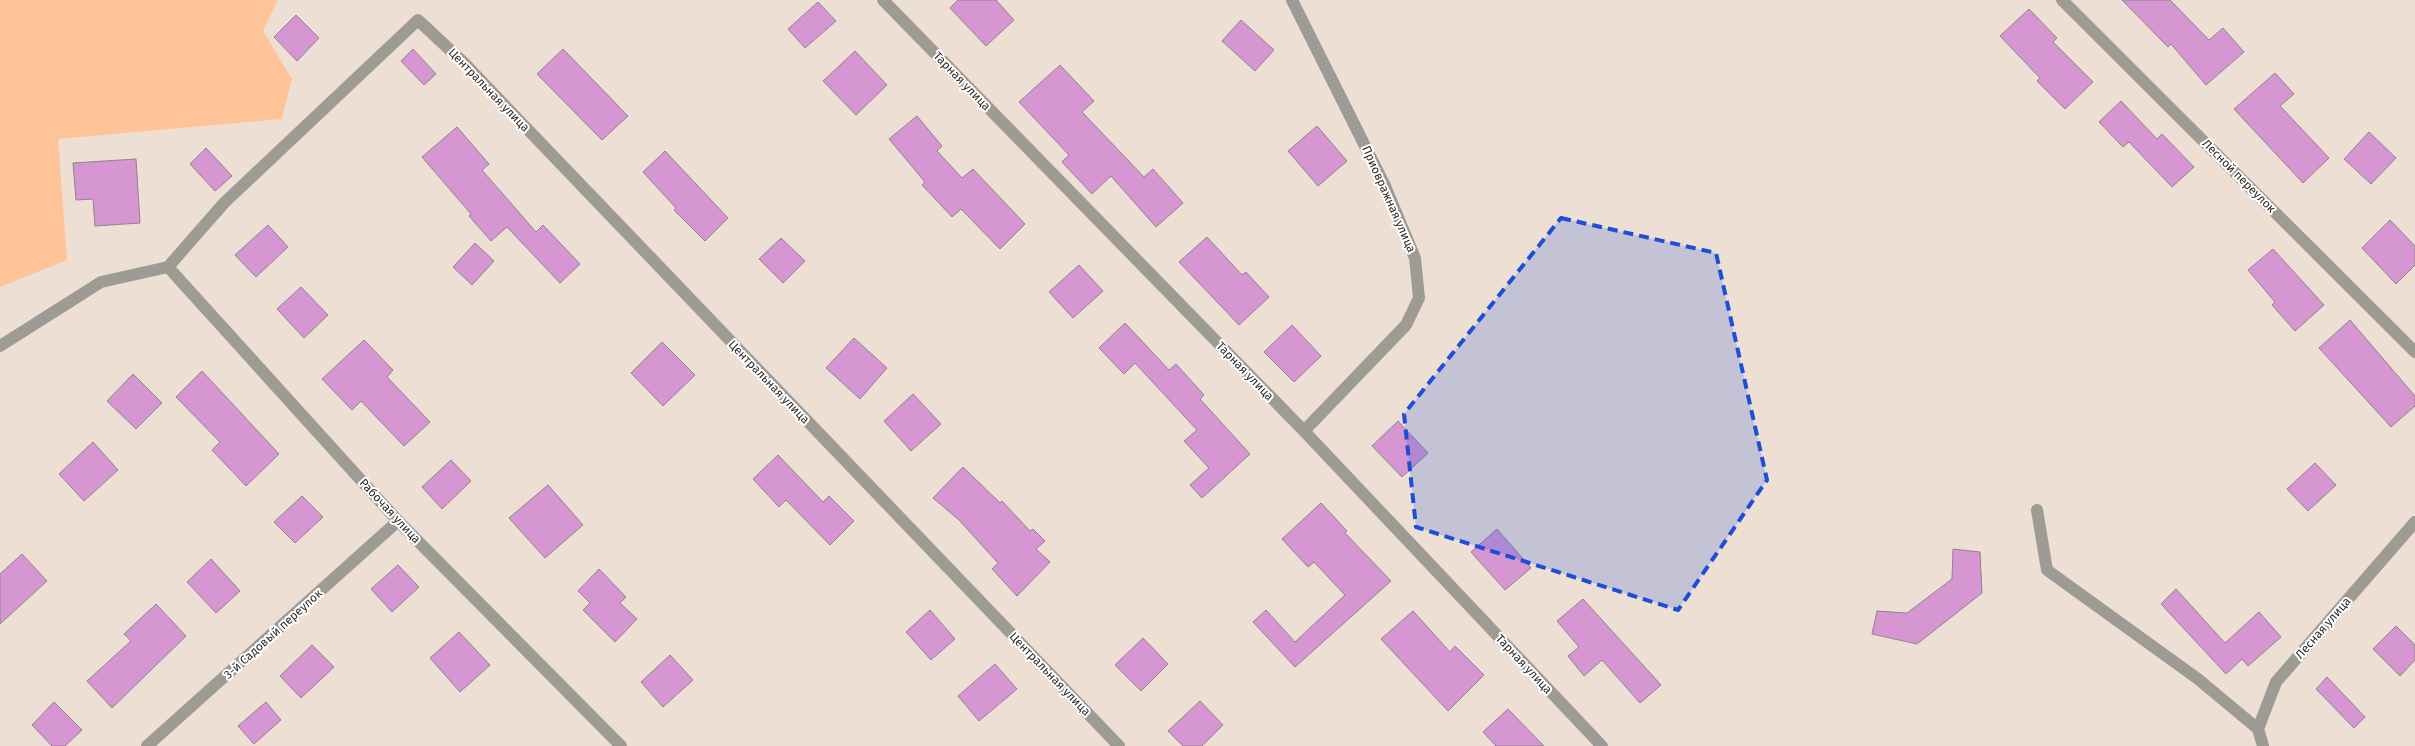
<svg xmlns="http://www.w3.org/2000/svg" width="2415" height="746" viewBox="0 0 2415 746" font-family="'Fira Sans',sans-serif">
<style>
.green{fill:#fec498}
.building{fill:#d596d1;stroke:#90838f}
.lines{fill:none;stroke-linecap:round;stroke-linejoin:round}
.minor{stroke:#9d9b94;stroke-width:12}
.marked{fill:#1d4ed8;fill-opacity:0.2;stroke:#1d4ed8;stroke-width:4;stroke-dasharray:10 6;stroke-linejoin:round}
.labels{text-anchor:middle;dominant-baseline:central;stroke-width:4;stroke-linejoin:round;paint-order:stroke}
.street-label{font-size:12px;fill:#302b27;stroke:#fff}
</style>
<rect width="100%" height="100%" fill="#eedfd5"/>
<path class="green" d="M 0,0 L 278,0 L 263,31 L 292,79 L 282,119 L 58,139 L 67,260 L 0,287 Z"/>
<path class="building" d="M 958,0 L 996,0 L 1014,20 L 986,46 L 950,8 Z
M 2122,0 L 2170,0 L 2209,40 L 2223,28 L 2244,52 L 2206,85 L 2171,44 L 2168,47 Z
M 818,2 L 836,21 L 805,48 L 788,29 Z
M 2029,9 L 2057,38 L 2053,42 L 2093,82 L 2065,109 L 2037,81 L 2040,78 L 2000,36 Z
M 296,15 L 319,38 L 297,61 L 274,37 Z
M 1241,20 L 1274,50 L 1255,71 L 1222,41 Z
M 413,49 L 436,74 L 424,85 L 401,61 Z
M 563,49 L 628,116 L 602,140 L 537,74 Z
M 855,51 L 887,85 L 856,115 L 823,81 Z
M 1060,65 L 1094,101 L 1082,112 L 1144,177 L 1153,169 L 1183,203 L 1156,227 L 1111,176 L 1092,194 L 1062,162 L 1069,155 L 1019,102 Z
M 2275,73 L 2294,94 L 2280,106 L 2329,158 L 2303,183 L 2234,109 Z
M 2121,101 L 2157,139 L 2162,134 L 2194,167 L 2172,187 L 2129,142 L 2123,147 L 2099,122 Z
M 917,116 L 942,146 L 937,151 L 962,178 L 973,169 L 1025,224 L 1000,249 L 961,209 L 952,217 L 922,185 L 925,182 L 889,139 Z
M 1317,126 L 1347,161 L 1318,186 L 1288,151 Z
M 457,127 L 489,164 L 482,170 L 536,232 L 543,225 L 580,264 L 560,283 L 507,227 L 491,241 L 469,216 L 471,214 L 422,157 Z
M 2369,132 L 2396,158 L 2371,184 L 2344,159 Z
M 206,148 L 232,176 L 215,191 L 190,164 Z
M 665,151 L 728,218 L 705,241 L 674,210 L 676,208 L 643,172 Z
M 136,159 L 140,223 L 95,226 L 93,199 L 76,200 L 73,163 Z
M 2390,220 L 2415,246 L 2415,265 L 2396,284 L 2362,248 Z
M 268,225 L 288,247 L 256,277 L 235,255 Z
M 1207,237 L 1242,275 L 1246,272 L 1269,297 L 1239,325 L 1179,262 Z
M 781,238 L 805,261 L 783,283 L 759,259 Z
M 475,243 L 494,261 L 472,285 L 453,267 Z
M 2273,249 L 2324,305 L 2295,331 L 2272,305 L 2275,302 L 2248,270 Z
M 1079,265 L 1103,291 L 1073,318 L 1049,292 Z
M 301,287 L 328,315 L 304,338 L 277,309 Z
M 2350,320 L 2415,396 L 2415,406 L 2391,427 L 2319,348 Z
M 1125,323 L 1169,370 L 1176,364 L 1204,395 L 1200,399 L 1250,454 L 1202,498 L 1190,485 L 1209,468 L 1184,441 L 1197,430 L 1135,363 L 1124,374 L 1099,348 Z
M 1292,325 L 1321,356 L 1294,382 L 1264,352 Z
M 854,338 L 887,368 L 860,399 L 826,368 Z
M 364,340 L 393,370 L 387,377 L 430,422 L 404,446 L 361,401 L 352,410 L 322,379 Z
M 662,342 L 695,375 L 663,406 L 631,373 Z
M 202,371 L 279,454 L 246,486 L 212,450 L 220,442 L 176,397 Z
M 133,374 L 162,403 L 136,429 L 107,401 Z
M 913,394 L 941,424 L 911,451 L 884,421 Z
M 1398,421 L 1428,453 L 1402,477 L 1372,446 Z
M 93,442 L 118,470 L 84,501 L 59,474 Z
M 778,455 L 823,502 L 829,496 L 854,521 L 830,545 L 786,500 L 779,507 L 753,479 Z
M 451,460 L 471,481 L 442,509 L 422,487 Z
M 2315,463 L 2336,485 L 2308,511 L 2287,489 Z
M 963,467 L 1000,503 L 1002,501 L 1030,531 L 1033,529 L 1045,541 L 1036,549 L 1050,562 L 1017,596 L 992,569 L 998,563 L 959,520 L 933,498 Z
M 548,485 L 583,525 L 545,558 L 509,518 Z
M 302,496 L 323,517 L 295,543 L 274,522 Z
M 1321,503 L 1347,531 L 1345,533 L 1391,581 L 1295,667 L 1253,622 L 1266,610 L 1295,642 L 1345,595 L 1314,562 L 1308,567 L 1282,539 Z
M 1497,529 L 1531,568 L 1505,590 L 1471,552 Z
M 1953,549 L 1980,552 L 1982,593 L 1917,644 L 1872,634 L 1877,611 L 1907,613 L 1952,579 Z
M 22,554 L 47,581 L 0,624 L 0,574 Z
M 211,559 L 240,591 L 216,613 L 187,582 Z
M 398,565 L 419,587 L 392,612 L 371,589 Z
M 599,569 L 626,597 L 620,603 L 637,619 L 615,642 L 583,610 L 590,603 L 578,591 Z
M 2176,589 L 2225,643 L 2259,612 L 2281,637 L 2248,666 L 2242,659 L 2226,674 L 2161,604 Z
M 1583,599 L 1661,685 L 1640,703 L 1602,660 L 1584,676 L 1568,656 L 1579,647 L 1557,621 Z
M 156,604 L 186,636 L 112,708 L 87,681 L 131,641 L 124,634 Z
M 930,610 L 955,639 L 931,660 L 906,632 Z
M 1413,611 L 1450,652 L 1455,646 L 1484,675 L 1448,711 L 1381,639 Z
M 2396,626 L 2415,645 L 2415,660 L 2400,676 L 2373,649 Z
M 459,632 L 490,665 L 460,692 L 430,658 Z
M 1143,638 L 1168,664 L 1141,691 L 1115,665 Z
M 312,645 L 334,667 L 301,698 L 280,676 Z
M 670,655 L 693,680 L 663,707 L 641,682 Z
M 995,664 L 1017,689 L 979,721 L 958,696 Z
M 2327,677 L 2365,717 L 2354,728 L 2316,689 Z
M 1200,701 L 1223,725 L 1202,746 L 1183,746 L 1168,731 Z
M 54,702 L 82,730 L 65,746 L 52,746 L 32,725 Z
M 266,702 L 281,720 L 254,744 L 238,726 Z
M 1508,709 L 1544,746 L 1496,746 L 1483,732 Z"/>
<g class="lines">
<path class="minor" d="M 883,0 L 1304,431 L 1602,746
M 1292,0 L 1385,186 L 1415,258 L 1419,298 L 1406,325 L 1304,431
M 2062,0 L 2415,352
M 168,267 L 398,521 L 621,746
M 0,346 L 101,282 L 168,267 L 224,203 L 418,20 L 465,64 L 1119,746
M 2037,510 L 2047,570 L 2198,679 L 2258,729
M 147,746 L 398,521
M 2263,746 L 2258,729 L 2276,682 L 2415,522"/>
</g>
<path class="marked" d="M 1561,218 L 1716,253 L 1767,480 L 1678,610 L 1416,527 L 1404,414 Z"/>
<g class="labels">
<g class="street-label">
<text transform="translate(962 81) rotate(46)">Тарная улица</text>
<text transform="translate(489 90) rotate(46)">Центральная улица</text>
<text transform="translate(2239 176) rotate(45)">Лесной переулок</text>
<text transform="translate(1389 199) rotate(66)">Приовражная улица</text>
<text transform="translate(1245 371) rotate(46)">Тарная улица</text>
<text transform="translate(769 382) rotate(46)">Центральная улица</text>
<text transform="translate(390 511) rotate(47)">Рабочая улица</text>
<text transform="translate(2323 628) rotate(-49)">Лесная улица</text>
<text transform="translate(273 634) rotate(-42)">3-й Садовый переулок</text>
<text transform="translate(1524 664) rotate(47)">Тарная улица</text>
<text transform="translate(1050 674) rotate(46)">Центральная улица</text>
</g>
</g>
</svg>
